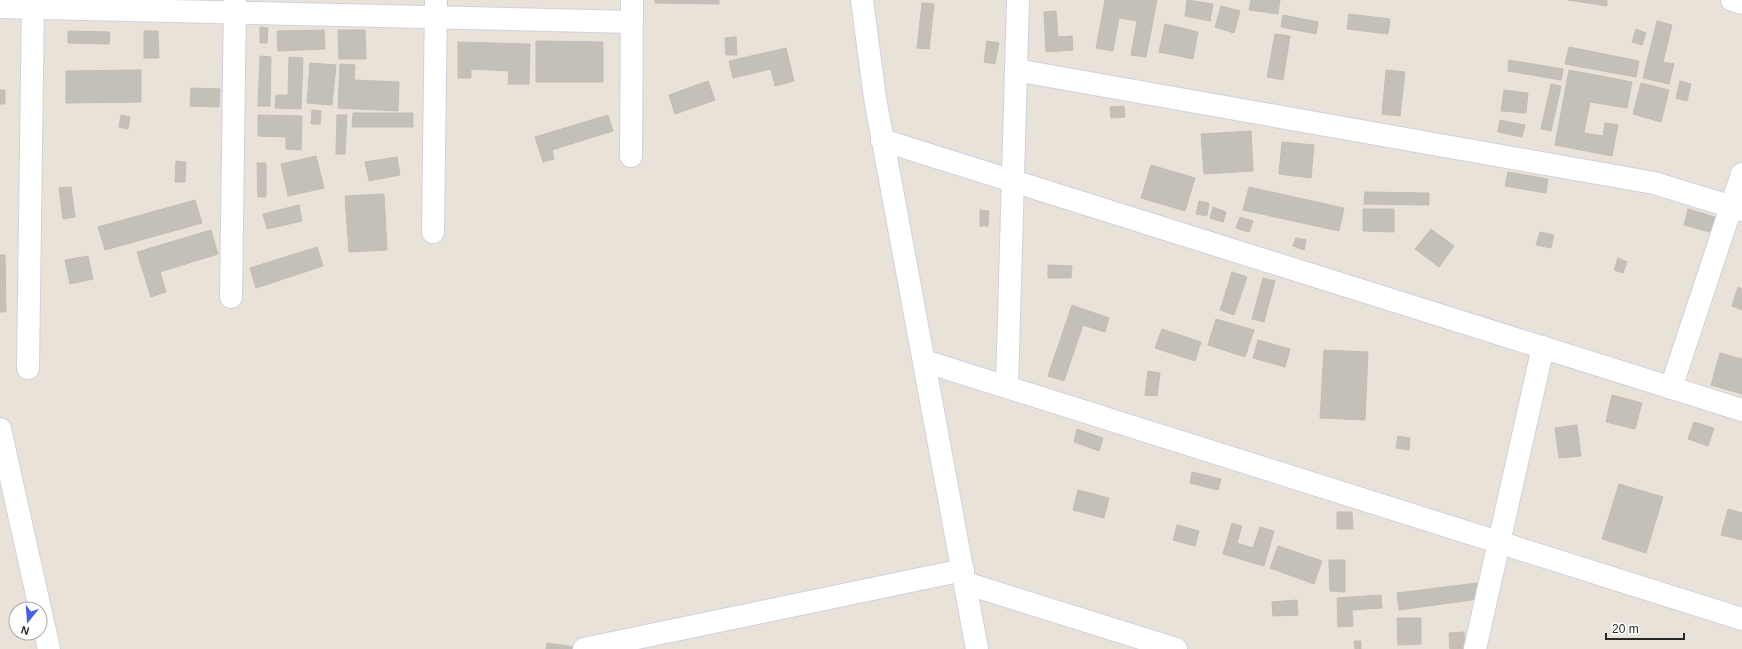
<svg xmlns="http://www.w3.org/2000/svg" width="1742" height="649" viewBox="0 0 1742 649" font-family="Helvetica,sans-serif">
<style>
.building{fill:#c4c0b8;stroke:#c3beb4}
.lines{fill:none;stroke-linecap:round;stroke-linejoin:round}
.minor-casing{stroke:#cfd1df;stroke-width:24}
.minor{stroke:#fff;stroke-width:22}
</style>
<rect width="100%" height="100%" fill="#e8e2d9"/>
<path class="building" d="M 655,0 L 719,0 L 719,4 L 655,3 Z
M 1105,0 L 1157,0 L 1146,57 L 1131,55 L 1137,21 L 1119,18 L 1113,51 L 1096,48 Z
M 1187,0 L 1213,4 L 1210,21 L 1185,16 Z
M 1251,0 L 1280,0 L 1278,14 L 1249,10 Z
M 1568,0 L 1607,0 L 1607,6 Z
M 922,3 L 934,4 L 929,49 L 917,48 Z
M 1221,6 L 1240,11 L 1234,33 L 1215,27 Z
M 1056,11 L 1058,37 L 1072,36 L 1073,50 L 1046,52 L 1044,12 Z
M 1349,14 L 1390,19 L 1388,34 L 1347,29 Z
M 1283,15 L 1318,22 L 1316,34 L 1281,27 Z
M 1657,21 L 1672,25 L 1663,62 L 1674,64 L 1669,84 L 1643,78 Z
M 1165,24 L 1198,32 L 1193,59 L 1159,52 Z
M 260,27 L 268,28 L 267,43 L 260,43 Z
M 1636,29 L 1646,33 L 1642,45 L 1632,42 Z
M 324,30 L 325,49 L 278,51 L 277,31 Z
M 338,30 L 365,30 L 366,59 L 339,59 Z
M 68,31 L 110,32 L 109,44 L 68,43 Z
M 144,31 L 158,31 L 159,58 L 144,58 Z
M 1275,34 L 1290,36 L 1283,80 L 1267,77 Z
M 736,37 L 737,55 L 726,55 L 725,38 Z
M 536,41 L 603,42 L 603,82 L 536,82 Z
M 987,41 L 999,43 L 995,64 L 984,62 Z
M 458,42 L 530,44 L 529,84 L 508,84 L 509,71 L 471,69 L 471,78 L 458,78 Z
M 1569,47 L 1639,61 L 1636,77 L 1565,64 Z
M 786,48 L 794,81 L 775,86 L 771,69 L 733,78 L 729,61 Z
M 260,56 L 271,57 L 270,106 L 258,106 Z
M 289,57 L 303,58 L 301,109 L 275,108 L 276,95 L 288,95 Z
M 1509,60 L 1563,69 L 1561,80 L 1508,71 Z
M 310,63 L 336,65 L 332,105 L 307,103 Z
M 340,64 L 355,65 L 354,80 L 399,82 L 398,111 L 338,108 Z
M 141,70 L 141,102 L 66,103 L 66,71 Z
M 1386,70 L 1405,72 L 1400,116 L 1382,114 Z
M 1569,70 L 1632,82 L 1627,108 L 1590,102 L 1584,133 L 1603,136 L 1605,123 L 1618,125 L 1612,156 L 1555,145 Z
M 708,81 L 715,100 L 675,114 L 669,95 Z
M 1680,81 L 1691,84 L 1687,101 L 1676,98 Z
M 1641,83 L 1669,90 L 1661,122 L 1633,114 Z
M 1551,84 L 1561,86 L 1551,131 L 1541,129 Z
M 191,88 L 220,89 L 219,107 L 190,106 Z
M 0,90 L 5,90 L 5,104 L 0,104 Z
M 1504,90 L 1528,93 L 1526,113 L 1501,111 Z
M 1124,106 L 1125,117 L 1111,118 L 1110,107 Z
M 312,110 L 321,111 L 320,124 L 311,124 Z
M 353,113 L 413,113 L 413,127 L 352,127 Z
M 121,115 L 130,117 L 128,129 L 119,127 Z
M 258,115 L 302,116 L 301,150 L 286,149 L 286,137 L 258,136 Z
M 337,115 L 347,115 L 345,154 L 336,154 Z
M 608,115 L 613,131 L 552,150 L 554,159 L 543,162 L 535,137 Z
M 1500,120 L 1525,125 L 1522,137 L 1498,132 Z
M 1251,131 L 1253,171 L 1204,174 L 1201,134 Z
M 1282,142 L 1314,145 L 1311,178 L 1279,174 Z
M 316,156 L 324,188 L 288,196 L 281,164 Z
M 397,157 L 400,175 L 369,181 L 365,162 Z
M 176,161 L 186,162 L 185,182 L 175,182 Z
M 257,163 L 266,163 L 266,197 L 258,197 Z
M 1151,165 L 1195,178 L 1185,211 L 1141,198 Z
M 1508,172 L 1548,179 L 1546,193 L 1505,186 Z
M 71,187 L 75,217 L 63,219 L 59,188 Z
M 1249,187 L 1344,208 L 1339,231 L 1243,210 Z
M 1365,192 L 1429,193 L 1429,205 L 1364,204 Z
M 384,194 L 387,250 L 349,252 L 345,196 Z
M 195,200 L 202,223 L 105,250 L 98,227 Z
M 1199,201 L 1209,203 L 1207,216 L 1196,214 Z
M 299,205 L 302,221 L 267,229 L 263,214 Z
M 1213,207 L 1226,212 L 1223,222 L 1210,218 Z
M 1363,209 L 1394,209 L 1394,232 L 1363,231 Z
M 1688,209 L 1715,217 L 1710,232 L 1684,225 Z
M 980,210 L 989,211 L 988,226 L 980,226 Z
M 1240,217 L 1253,221 L 1249,232 L 1236,228 Z
M 1431,229 L 1454,246 L 1439,267 L 1415,249 Z
M 211,230 L 218,254 L 160,272 L 166,292 L 151,297 L 137,252 Z
M 1540,232 L 1554,235 L 1551,248 L 1536,245 Z
M 1296,238 L 1306,240 L 1304,250 L 1293,246 Z
M 317,247 L 323,266 L 256,288 L 250,268 Z
M 0,255 L 5,255 L 6,312 L 0,312 Z
M 88,256 L 93,279 L 70,284 L 65,260 Z
M 1618,258 L 1627,262 L 1623,273 L 1614,270 Z
M 1048,265 L 1072,266 L 1071,278 L 1048,278 Z
M 1232,272 L 1247,277 L 1234,315 L 1220,310 Z
M 1263,278 L 1275,281 L 1264,322 L 1252,319 Z
M 1738,287 L 1742,289 L 1742,310 L 1732,306 Z
M 1072,305 L 1109,318 L 1105,332 L 1083,325 L 1064,381 L 1048,376 Z
M 1216,319 L 1254,330 L 1245,357 L 1208,345 Z
M 1162,329 L 1201,342 L 1195,361 L 1155,348 Z
M 1258,340 L 1290,349 L 1285,367 L 1253,358 Z
M 1324,350 L 1368,352 L 1365,420 L 1320,418 Z
M 1720,353 L 1742,359 L 1742,394 L 1711,385 Z
M 1148,371 L 1160,373 L 1157,396 L 1145,395 Z
M 1612,395 L 1642,403 L 1635,429 L 1606,422 Z
M 1694,422 L 1714,428 L 1708,446 L 1688,439 Z
M 1577,425 L 1581,456 L 1559,458 L 1555,428 Z
M 1077,429 L 1103,438 L 1099,451 L 1074,442 Z
M 1398,436 L 1410,438 L 1409,450 L 1396,448 Z
M 1192,472 L 1221,479 L 1218,490 L 1190,483 Z
M 1619,484 L 1663,497 L 1646,553 L 1602,539 Z
M 1078,490 L 1109,498 L 1104,518 L 1073,510 Z
M 1728,509 L 1742,513 L 1742,540 L 1721,535 Z
M 1337,512 L 1352,512 L 1353,529 L 1337,529 Z
M 1232,523 L 1242,526 L 1237,543 L 1253,548 L 1260,527 L 1274,531 L 1264,566 L 1223,554 Z
M 1177,525 L 1199,531 L 1195,546 L 1173,540 Z
M 1278,546 L 1322,561 L 1314,584 L 1270,568 Z
M 1329,560 L 1345,560 L 1345,592 L 1330,591 Z
M 1477,583 L 1479,599 L 1399,610 L 1397,593 Z
M 1381,595 L 1382,608 L 1352,610 L 1353,626 L 1338,627 L 1337,598 Z
M 1297,600 L 1298,615 L 1273,616 L 1272,602 Z
M 1397,618 L 1421,618 L 1421,644 L 1398,645 Z
M 1464,632 L 1465,649 L 1450,649 L 1449,633 Z
M 1354,641 L 1361,641 L 1361,649 L 1355,649 Z
M 547,643 L 590,649 L 546,649 Z"/>
<g class="lines">
<defs>
<path id="minor" d="M 862,0 L 875,98 L 977,649
M 1732,0 L 1742,3
M 0,7 L 632,22
M 1016,70 L 1654,183 L 1742,210
M 882,140 L 1742,410
M 631,156 L 632,0
M 433,232 L 436,0
M 231,297 L 235,0
M 924,361 L 1742,619
M 28,368 L 33,0
M 1007,387 L 1018,0
M 1671,388 L 1742,174
M 0,429 L 49,649
M 965,583 L 1176,649
M 584,649 L 963,570
M 1475,649 L 1543,347"/>
</defs>
<use href="#minor" class="minor-casing"/>
<use href="#minor" class="minor"/>
</g>
<g transform="translate(28 621) rotate(197)"><circle r="19" fill="#ffffff" stroke="#a9a9a9"/>
<path d="M0-3L7 15L0 10L-7 15Z" fill="#465fe8"/>
<text y="-6" font-size="11" font-weight="bold" text-anchor="middle" fill="#272727">N</text>
</g>
<path d="M1606 633v6h78v-6" fill="none" stroke="#272727" stroke-width="2"/>
<text x="1612" y="633" font-size="12" fill="#272727" stroke="#ffffff" stroke-width="3" paint-order="stroke">20 m</text>
</svg>
